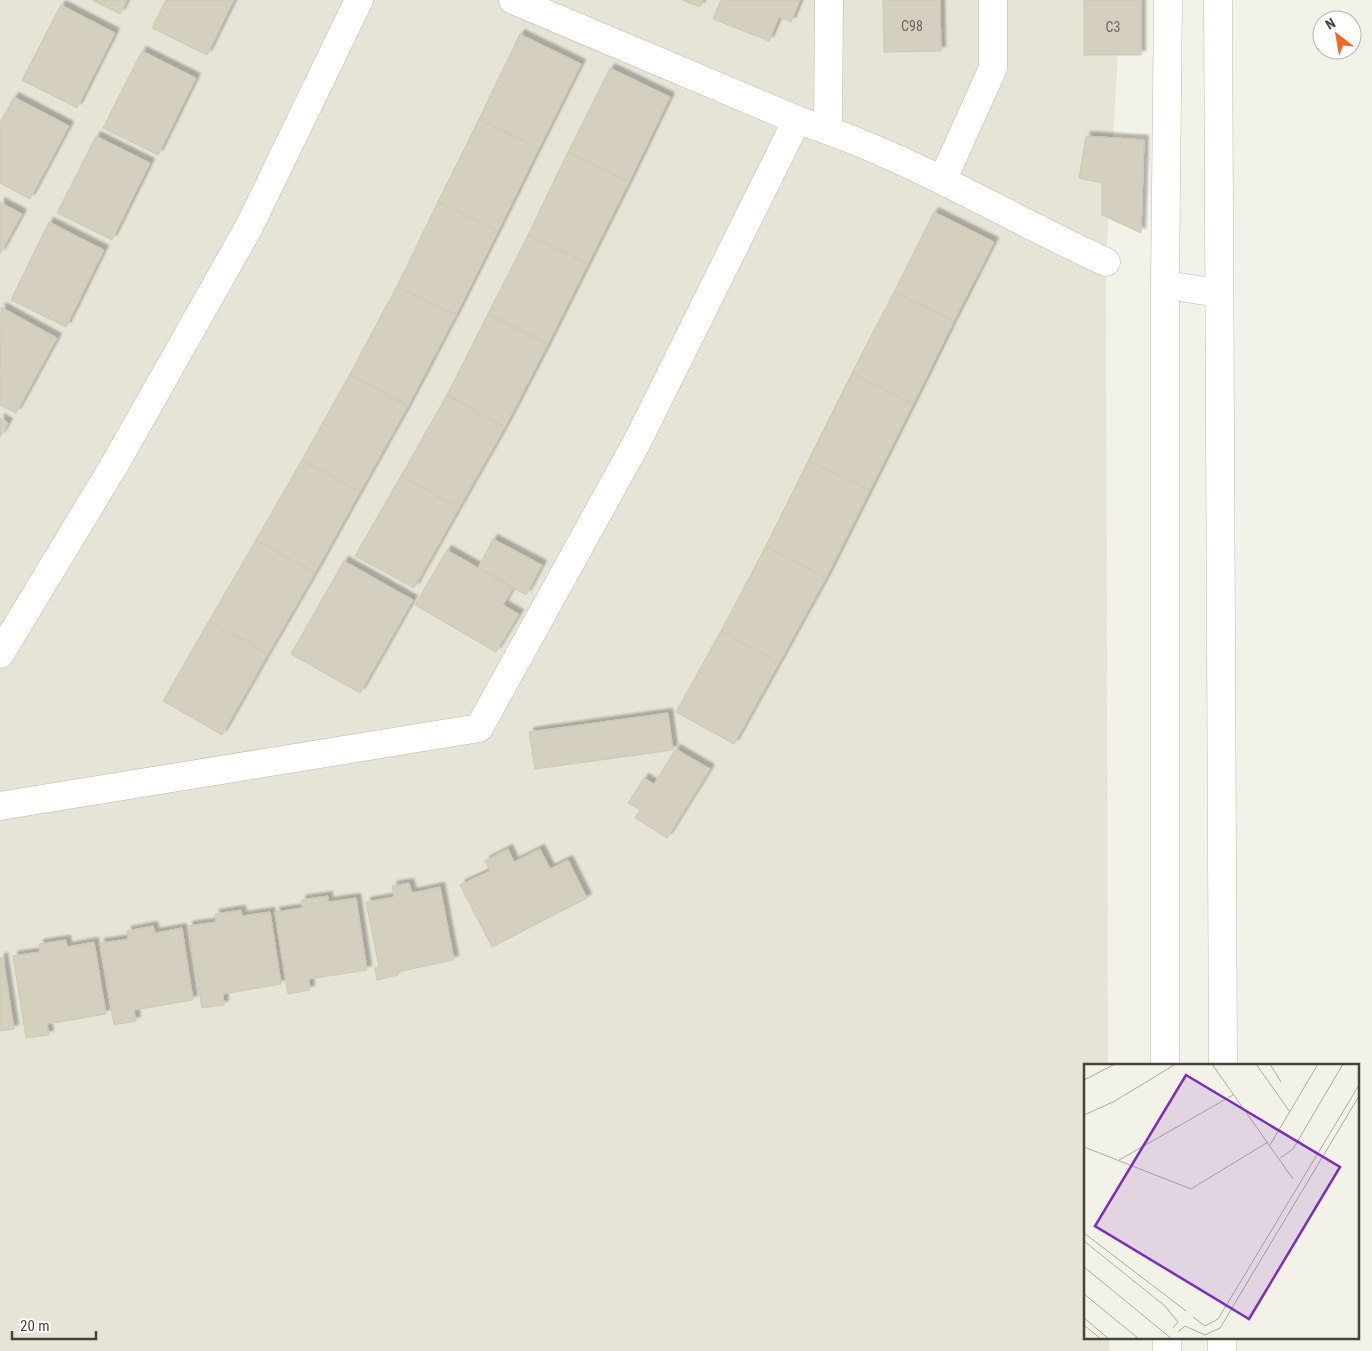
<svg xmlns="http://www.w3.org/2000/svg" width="1372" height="1351" font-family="'Roboto Condensed',sans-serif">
<defs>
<filter id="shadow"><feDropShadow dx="4.5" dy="-4.5" stdDeviation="1" flood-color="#0004"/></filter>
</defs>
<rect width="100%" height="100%" fill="#f3f2e8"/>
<!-- residential -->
<path fill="#e6e4d6" d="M0,0H1121L1106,262L1108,1065H1086V1337H1109V1351H0Z"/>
<!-- building -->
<g fill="#d4cfbe" stroke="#cec9b1" filter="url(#shadow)">
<path d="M92,0H127L120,14Z"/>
<path d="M166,0H234L207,55L152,28Z"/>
<path d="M682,0H703L700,7Z"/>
<path d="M721,0H800L791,22L779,17L769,41L713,19Z"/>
<path d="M883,0H940L941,51L884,52Z"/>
<rect x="1084" y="0" width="57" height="55"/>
<path d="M61,5L115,33L77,108L22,80Z"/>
<path d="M520,34L581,64L539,148L479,119Z"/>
<path d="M142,51L196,78L158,155L103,128Z"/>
<path d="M610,68L670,97L629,182L568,152Z"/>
<path d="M14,97L69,126L30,199L0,183V123Z"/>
<path d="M479,119L539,148L498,231L438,202Z"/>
<path d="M96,136L150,163L112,240L57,213Z"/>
<path d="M1086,136L1144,140L1141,233L1102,215V183L1079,178Z"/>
<path d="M568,152L629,182L588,264L528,235Z"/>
<path d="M0,202L22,214L0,254Z"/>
<path d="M438,202L498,231L456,315L397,286Z"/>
<path d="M934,212L994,242L954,321L894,292Z"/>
<path d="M49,222L104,250L66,327L11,300Z"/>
<path d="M528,235L588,264L548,344L488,314Z"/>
<path d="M397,286L456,315L408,406L350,374Z"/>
<path d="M894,292L954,321L913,404L852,373Z"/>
<path d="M1,307L57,338L16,413L0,405Z"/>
<path d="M488,314L548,344L505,427L447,395Z"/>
<path d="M852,373L913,404L870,490L808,461Z"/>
<path d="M350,374L408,406L360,492L302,460Z"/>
<path d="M447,395L505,427L459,508L401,476Z"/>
<path d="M0,418L8,423L0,437Z"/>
<path d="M302,460L360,492L315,573L256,540Z"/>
<path d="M808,461L870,490L826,578L766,546Z"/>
<path d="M401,476L459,508L414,588L355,556Z"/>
<path d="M493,539L542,565L526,595L478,568Z"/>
<path d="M256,540L315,573L268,654L209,621Z"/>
<path d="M766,546L826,578L779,663L721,631Z"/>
<path d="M447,550L513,588L503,605L519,614L496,652L415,605Z"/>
<path d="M344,561L413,600L360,693L291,654Z"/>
<path d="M209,621L268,654L222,735L163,701Z"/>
<path d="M721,631L779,663L734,744L676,712Z"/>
<path d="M668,713L673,750L535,769L529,732Z"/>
<path d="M676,749L710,769L667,838L635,818L640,810L628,803L644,778L654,784Z"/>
<path d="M508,849L514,862L540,849L550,869L568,860L587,898L492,947L460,885L490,871L485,861Z"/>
<path d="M409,883L412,893L440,887L454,960L397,972L398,975L377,980L375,968L379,967L366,902L394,897L392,886Z"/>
<path d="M328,896V902L356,898L367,970L309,979L310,990L288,994L275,912L302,908L301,900Z"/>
<path d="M241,910L242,916L270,912L281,984L223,994L224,1005L202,1008L188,926L216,922L215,914Z"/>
<path d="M153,926L155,933L182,928L193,1000L134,1010L136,1021L114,1025L100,943L128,939L127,931Z"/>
<path d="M66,940L67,947L94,942L106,1014L47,1024L49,1035L26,1038L13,956L40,952L39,944Z"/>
<path d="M3,957L14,1029L0,1031V958Z"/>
</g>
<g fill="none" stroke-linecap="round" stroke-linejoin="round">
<!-- minor casing -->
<g stroke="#bebbab" stroke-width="29">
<g id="minor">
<path d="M513,0L797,120C906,154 1003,215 1106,262"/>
<path d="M1218,0L1223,1065"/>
<path d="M828,129L829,0"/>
<path d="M943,179L993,68V0"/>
<path d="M1165,285L1219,293"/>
<path d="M0,654L115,464L249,227L359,0"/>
<path d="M0,806L479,728L637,442L797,120"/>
<path d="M1165,1065V285L1168,0"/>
<path d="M1167,1337V1351"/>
<path d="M1222,1351V1337"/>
</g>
</g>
<!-- minor -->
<use href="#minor" stroke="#fff" stroke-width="28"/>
</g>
<g text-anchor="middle" stroke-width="4.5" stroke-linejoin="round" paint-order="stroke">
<!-- number labels -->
<g font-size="14" fill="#6a6659">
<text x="912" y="31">C98</text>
<text x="1113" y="32">C3</text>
</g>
</g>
<!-- overview -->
<g transform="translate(1084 1064)">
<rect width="275" height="275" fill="#f3f2e8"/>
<path fill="none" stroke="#aeaca1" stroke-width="1" d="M128,0L209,115M172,0L206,48M186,0L197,18M0,16L31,0M0,51L29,38L92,0M186,81L234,0M0,83L107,125L184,78M196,94L209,85L259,0M35,96L149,31M0,169L102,247M0,177L81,242L94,258L89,264M0,203L88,275M0,230L55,275M109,253L121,262L134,255L275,21M0,254L25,275M0,261L17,275M94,268L101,262L121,271L136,264L275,32"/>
<path fill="#7b2cbf" fill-opacity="0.15" stroke="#7b2cbf" stroke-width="2.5" d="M102,11L256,103L165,255L11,162Z"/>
<rect width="275" height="275" fill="none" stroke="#464337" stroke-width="2.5"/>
</g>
<!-- north arrow -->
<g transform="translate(1337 35) rotate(329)"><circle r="24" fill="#ffffff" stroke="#b5b4af"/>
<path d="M0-4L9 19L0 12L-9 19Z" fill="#ee6924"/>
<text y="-8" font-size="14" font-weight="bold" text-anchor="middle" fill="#464337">N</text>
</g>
<!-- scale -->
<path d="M12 1331v8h84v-8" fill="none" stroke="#464337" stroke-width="2.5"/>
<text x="20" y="1331" font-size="15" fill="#464337" stroke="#ffffff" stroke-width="4" paint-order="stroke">20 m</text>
</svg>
